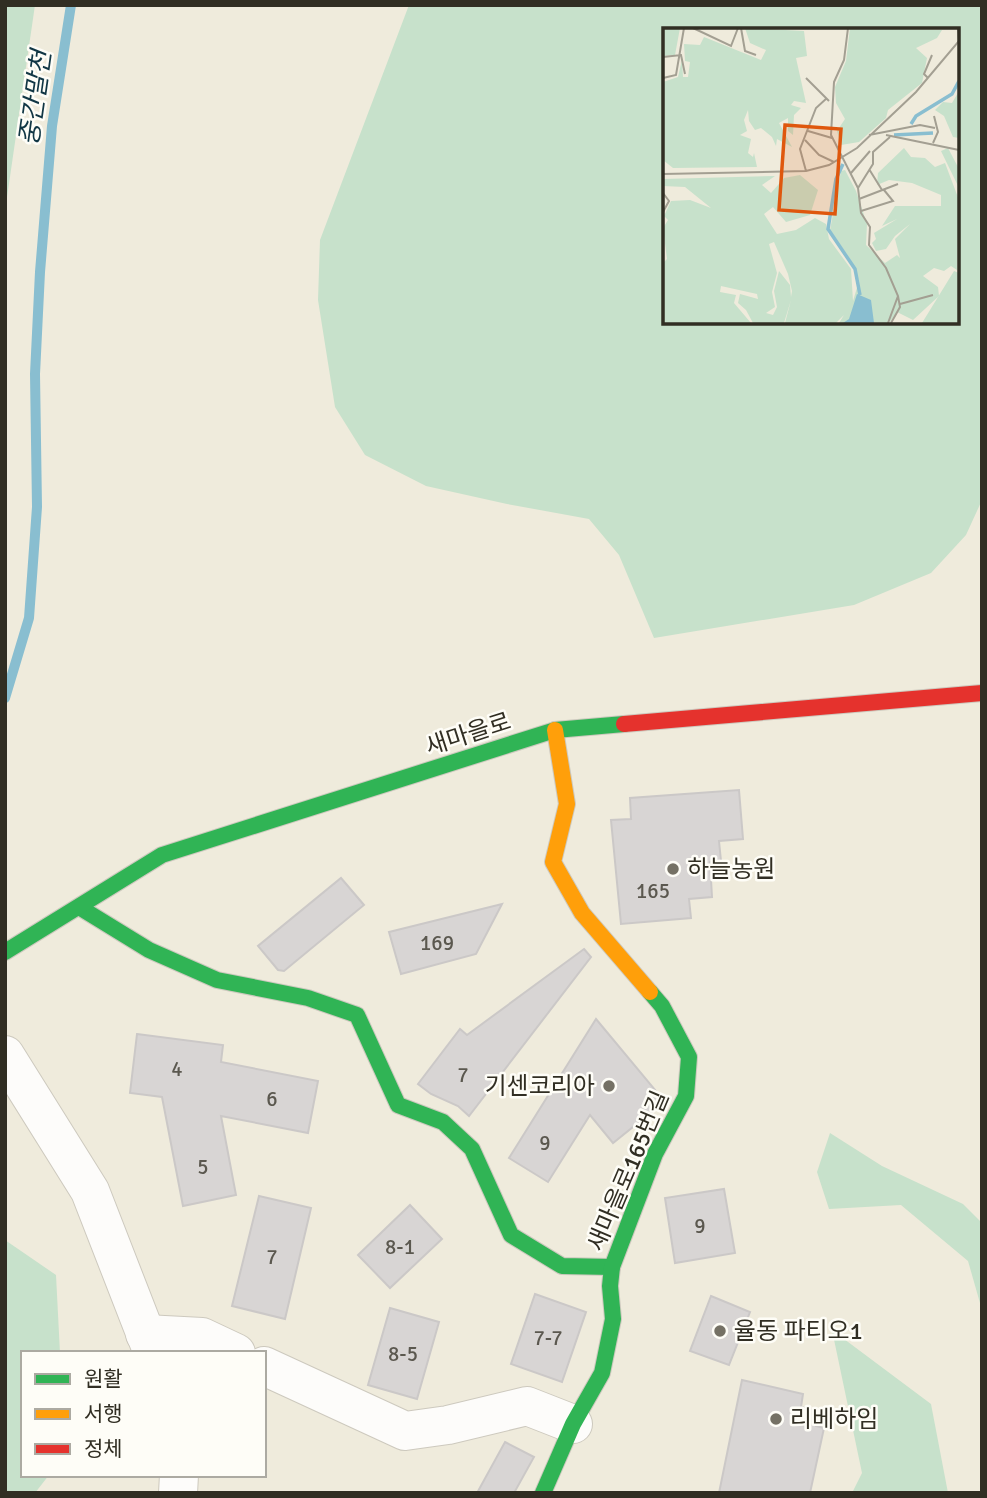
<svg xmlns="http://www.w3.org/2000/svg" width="987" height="1498" font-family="Signika,'Noto Sans KR',sans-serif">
<rect width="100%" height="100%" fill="#efebdc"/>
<!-- green -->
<g fill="#c7e1cb" fill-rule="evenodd">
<path d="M5,5H35L5,211Z"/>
<path d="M409,5H982V500L966,535L931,573L854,605L654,638L619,555L589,519L507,504L426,486L365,455L335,407L318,300L320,240ZM665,30H957V322H665Z"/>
<path d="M830,1133L882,1166L963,1204L982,1223V1310L968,1261L901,1205L829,1209L817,1172Z"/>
<path d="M5,1240L56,1275L60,1353H23V1475H49L35,1493H5Z"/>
<path d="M832,1330L931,1404L948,1493H852L862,1473Z"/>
</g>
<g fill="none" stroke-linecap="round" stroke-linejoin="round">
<!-- stream -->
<path stroke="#89bed0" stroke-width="10" d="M5,698L29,618L37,507L35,374L40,272L52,126L71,5"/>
</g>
<!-- building -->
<g fill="#d8d5d4" stroke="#cbc8c7" stroke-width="2">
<path d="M739,790L743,839L719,841L721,861L710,862L712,897L689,899L691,918L621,924L611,820L631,819L630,798Z"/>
<path d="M341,878L364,905L284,971L278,970L258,946Z"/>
<path d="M502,904L476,954L401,974L389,932Z"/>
<path d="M584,949L591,957L469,1116L458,1106L431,1094L418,1084L460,1029L467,1035Z"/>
<path d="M596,1019L661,1097L654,1110L613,1143L590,1115L548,1182L509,1158Z"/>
<path d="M137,1034L223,1045L221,1062L318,1081L308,1133L221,1116L236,1195L183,1206L162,1097L130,1093Z"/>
<path d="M724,1189L735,1253L675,1263L665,1198Z"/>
<path d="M259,1196L311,1208L285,1319L232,1306Z"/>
<path d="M410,1205L442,1239L390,1288L358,1255Z"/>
<path d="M535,1294L586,1312L562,1382L511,1364Z"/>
<path d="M711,1296L750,1312L729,1365L690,1351Z"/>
<path d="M390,1308L439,1322L417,1399L368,1385Z"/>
<path d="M742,1380L803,1394L801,1407L819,1411L816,1426L824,1428L810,1493H719Z"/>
<path d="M505,1442L534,1457L514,1493H477Z"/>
</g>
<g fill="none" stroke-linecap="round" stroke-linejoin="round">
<!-- street casing -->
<g stroke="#cdc9be" stroke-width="40">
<g id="street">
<path d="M5,1055L90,1191L153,1353"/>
<path d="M145,1334L202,1337L236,1353"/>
<path d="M264,1366L405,1431L448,1425L527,1406L573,1424"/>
<path d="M178,1493L179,1475"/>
</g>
</g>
<!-- fast casing -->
<g stroke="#cdc9be" stroke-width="18">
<g id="fast">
<path d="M79,907L149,950L217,980L308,998L357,1015L398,1105L443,1122L472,1149L511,1235L562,1266L612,1267"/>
<path d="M5,952L162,855L555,730L624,724"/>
<path d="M543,1493L573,1424L602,1373L613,1319L610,1286L612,1267L655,1154L686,1096L689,1057L662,1006L650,992"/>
</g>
</g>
<!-- slow casing -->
<g stroke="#cdc9be" stroke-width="18">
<path id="slow" d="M555,730L567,804L553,862L582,913L650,992"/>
</g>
<!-- jam casing -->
<g stroke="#cdc9be" stroke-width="18">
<path id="jam" d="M624,724L982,693"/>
</g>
<!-- street -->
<use href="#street" stroke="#fdfcfa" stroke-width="38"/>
<!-- fast -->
<use href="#fast" stroke="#30b455" stroke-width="16"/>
<!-- slow -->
<use href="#slow" stroke="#ff9f0a" stroke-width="16"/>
<!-- jam -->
<use href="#jam" stroke="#e5322d" stroke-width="16"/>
</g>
<!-- markers -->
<g fill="#747064" stroke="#fefdf7" stroke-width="2.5">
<circle cx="673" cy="869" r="7"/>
<circle cx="609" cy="1086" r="7"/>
<circle cx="720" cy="1331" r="7"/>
<circle cx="776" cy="1419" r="7"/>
</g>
<g text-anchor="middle" stroke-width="5" stroke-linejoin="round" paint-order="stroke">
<!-- number labels -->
<g font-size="21" fill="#5b584f">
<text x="653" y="898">165</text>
<text x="437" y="950">169</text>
<text x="177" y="1076">4</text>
<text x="463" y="1082">7</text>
<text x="272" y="1106">6</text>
<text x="545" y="1150">9</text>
<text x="203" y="1174">5</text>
<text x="700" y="1233">9</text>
<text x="400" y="1254">8-1</text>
<text x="272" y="1264">7</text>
<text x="548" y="1345">7-7</text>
<text x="403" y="1361">8-5</text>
</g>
<!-- street labels -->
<g font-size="24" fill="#312e23" stroke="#fefdf7">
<text transform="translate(468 734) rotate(-18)" y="8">새마을로</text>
<text transform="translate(628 1171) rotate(-67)" y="8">새마을로165번길</text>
</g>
<!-- poi labels -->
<g font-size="24" fill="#312e23" stroke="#fefdf7" text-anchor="start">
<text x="687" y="877">하늘농원</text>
<text x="595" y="1094" text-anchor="end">기센코리아</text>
<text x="734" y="1339">율동 파티오1</text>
<text x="790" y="1427">리베하임</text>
</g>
<!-- water labels -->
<g font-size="26" font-style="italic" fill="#113644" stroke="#fefdf7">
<text transform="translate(35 98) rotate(-82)" y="9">중간말천</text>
</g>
</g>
<!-- overview -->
<g transform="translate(663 28)">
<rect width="296" height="296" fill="#efebdc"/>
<path d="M0,0H17L12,27L0,28ZM82,0L141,3L144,28L133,30L143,75L131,73L128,77L138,80L131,87L130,107L125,103V90L116,95L129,119L114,111L113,118L109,109L98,100L92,102L86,93L85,82L81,92L84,103L77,107L88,111L85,125L90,129L91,125L94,139L10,140L0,132V54L15,49L19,32L20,49H25L27,34L22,33L21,16L37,17L41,9L98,32L103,22L87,15ZM187,0L279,2L274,10L253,20L264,30L259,55L225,82L223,90L196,114L178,117L174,103L182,91L173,75L172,59L183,33ZM296,63V110L290,109L281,88L272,82L280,74L289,75ZM241,120L248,129L262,130L272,139L282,135L296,172L294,242L288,238L281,243L271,240L260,248L275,259L276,268L250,292L234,284L226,295H176L181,287L173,295H122L128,272L121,295H90L83,282L75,275L77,266L95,271L94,266L58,258L57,264L73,267L71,275L88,295H0V235L4,231L0,200L5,192L1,188L8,173L27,172L48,180L22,159L0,158V151L112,148L99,157L108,165L121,150L137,147L155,162L147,187L123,194L110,179L101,186L114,206L133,202L152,190L163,196L166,211L188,241L190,273L196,253L187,231L167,202L178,143L182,142L193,163L204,196L203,217L222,235L234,227L237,230L232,211L247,196L232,208L223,221L213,223L209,215L213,211L211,205L234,191L219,198L232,178H278V167L249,155L226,152L214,157L215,145ZM111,214L125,246L129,263L128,269L127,257L116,243L111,263L114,279L110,287L103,285L112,279L109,264L114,245L106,216ZM285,120L296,141V160L278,123ZM291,243L296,245V295H259Z" fill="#c7e1cb" fill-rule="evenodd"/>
<path d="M194,266L208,272L211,295H180L186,291Z" fill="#89bed0"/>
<path fill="none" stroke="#89bed0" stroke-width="3.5" d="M248,96L253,88L289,66L296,53M231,107L270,105M180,136L173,151L165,201L192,241L197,267"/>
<path fill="none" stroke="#a39f92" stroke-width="2" d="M30,0L68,18L75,0M78,0L82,23L93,27M185,0L181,32L171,54L168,107L195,160L198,185L207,199L206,217L223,240L235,268L237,279L228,295M0,29L18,27L22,46M0,50L13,47L21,0M143,50L166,73M265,50L261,46L269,27M145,103L169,110M206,107L257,97L272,100M223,107L296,122M142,112L156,127L171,134M270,115L275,104L271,88M206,141L219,162M143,143L137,121L153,80L164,70M188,145L207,123M0,146L143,143L166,137L194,120L253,64L296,13L295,0M195,160L210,136V124L227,109M0,165L6,173L0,184M196,171L235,156M198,183L230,173L221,162M237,276L270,267M225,295L235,268"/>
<path fill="#df570d" fill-opacity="0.15" stroke="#df570d" stroke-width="3.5" d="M122,97L178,101L172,186L116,182Z"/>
<rect width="296" height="296" fill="none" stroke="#312e23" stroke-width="3.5"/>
</g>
<!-- border -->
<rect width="987" height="1498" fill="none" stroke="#312e23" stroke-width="14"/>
<!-- legend -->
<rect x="21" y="1351" width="245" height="126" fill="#fefdf7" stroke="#acaaa2" stroke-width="2"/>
<rect x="35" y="1374" width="35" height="10" fill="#30b455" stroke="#acaaa2" stroke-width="2"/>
<text x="84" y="1386" font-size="21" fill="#312e23">원활</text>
<rect x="35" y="1409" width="35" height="10" fill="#ff9f0a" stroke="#acaaa2" stroke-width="2"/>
<text x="84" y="1421" font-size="21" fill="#312e23">서행</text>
<rect x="35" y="1444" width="35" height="10" fill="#e5322d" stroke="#acaaa2" stroke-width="2"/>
<text x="84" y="1456" font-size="21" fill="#312e23">정체</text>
</svg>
